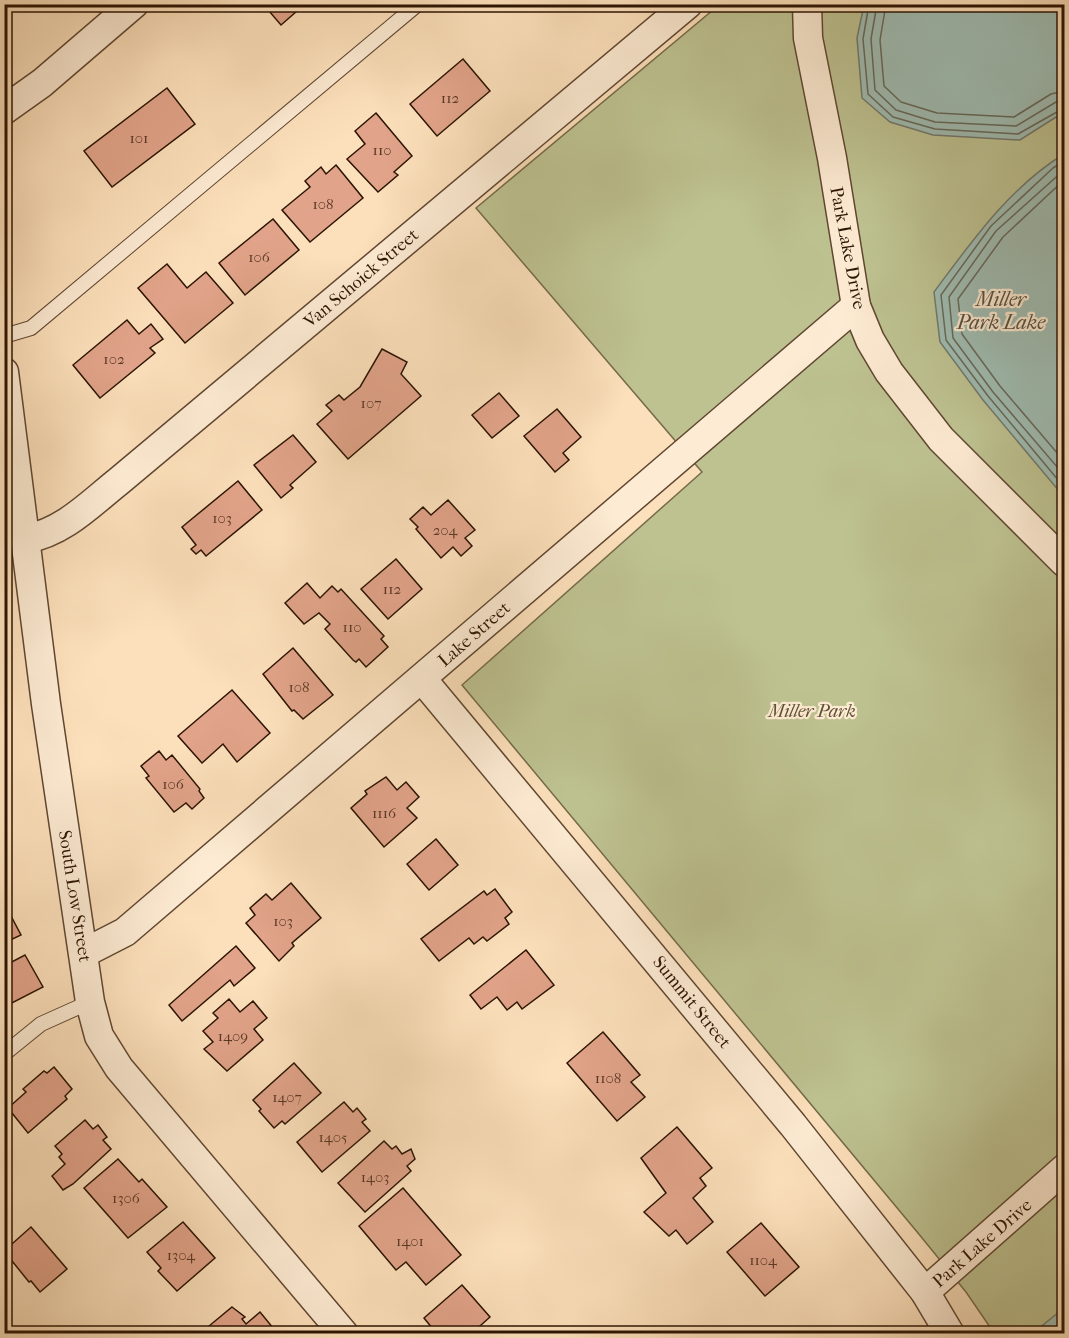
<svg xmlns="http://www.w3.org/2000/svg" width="1069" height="1338" font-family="'IM FELL French Canon',serif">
<rect width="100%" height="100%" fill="#fce0bb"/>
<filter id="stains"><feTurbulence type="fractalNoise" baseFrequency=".00333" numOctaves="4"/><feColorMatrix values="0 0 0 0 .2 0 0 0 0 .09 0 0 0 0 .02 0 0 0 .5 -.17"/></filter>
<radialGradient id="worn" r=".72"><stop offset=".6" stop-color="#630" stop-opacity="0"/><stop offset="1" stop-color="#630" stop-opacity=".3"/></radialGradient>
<!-- green -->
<path fill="#bec291" stroke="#756b4a" stroke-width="1.5" d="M719,5H1064V1333H994L966,1292L918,1233L462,685L702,472L476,208Z"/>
<!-- water -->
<g fill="#9fbdb3" stroke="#71796d" stroke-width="1.5">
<path d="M864,5H1064V112L1020,140L933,135L890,122L862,98L857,38Z"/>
<path d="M1064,154V497L983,400L940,342L934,292C972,241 1010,187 1064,154Z"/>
<path d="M1064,1308V1333H1033Z"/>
</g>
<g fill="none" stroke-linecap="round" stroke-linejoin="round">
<!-- shore -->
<g stroke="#66685b" stroke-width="1.5">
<path d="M869,4L863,39L868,94L893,117L935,129L1018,134L1064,108"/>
<path d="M877,4L871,39L875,90L896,110L935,122L1016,126L1056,102L1064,100"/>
<path d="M886,4L880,40L884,86L901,102L937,113L1014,117L1051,94L1064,91"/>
<path d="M1064,161L1053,168L991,226L941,295L946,340L988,396L1064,487"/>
<path d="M1064,170L996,231L949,297L953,338L993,392L1064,475"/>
<path d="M1064,180L1003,237L958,299L962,334L1000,386L1064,461"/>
</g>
</g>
<!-- building -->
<g fill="#e1a389" stroke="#2c1403" stroke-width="1.5">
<path d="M263,4H305L281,25Z"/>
<path d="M463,59L490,91L437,136L410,104Z"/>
<path d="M167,88L195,124L112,187L84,151Z"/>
<path d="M376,113L412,156L394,172L398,175L378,192L347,159L365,144L355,131Z"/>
<path d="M336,165L363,198L310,242L282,210L310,187L305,181L321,167L326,174Z"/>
<path d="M273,219L299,250L245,295L219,263Z"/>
<path d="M167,264L187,288L206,272L233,303L185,343L138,288Z"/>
<path d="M127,320L139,334L151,324L163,339L150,348L155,353L100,398L73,365Z"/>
<path d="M382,349L407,362L401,374L421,396L348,459L317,424L332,411L326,405L339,395L344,400L360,387Z"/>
<path d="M499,393L519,416L492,438L472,415Z"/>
<path d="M557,409L581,437L563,453L569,460L555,472L524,436Z"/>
<path d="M293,435L316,462L290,485L293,488L281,498L254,465Z"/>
<path d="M238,481L262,510L206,556L201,550L196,554L191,549L196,545L182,527Z"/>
<path d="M448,500L475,530L465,538L472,546L461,556L453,547L441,558L416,529L418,527L410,519L423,507L431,515Z"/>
<path d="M396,559L422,589L388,619L361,589Z"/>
<path d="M307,583L320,598L332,586L338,592L341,589L384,636L381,639L388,647L366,667L359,659L356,662L353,660L325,629L330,624L319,613L304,624L285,603Z"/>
<path d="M293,648L333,695L303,719L294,710L292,711L263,674Z"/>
<path d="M232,690L270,733L237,762L223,744L202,763L178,736Z"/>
<path d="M159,751L166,760L172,755L200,789L199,791L204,798L192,809L186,803L174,812L146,778L149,776L141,766Z"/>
<path d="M386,777L397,790L406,782L419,797L407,808L417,818L384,847L351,808L367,794L365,791Z"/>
<path d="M436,839L458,865L429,890L407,864Z"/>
<path d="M291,883L321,918L292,943L294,946L279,961L246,923L255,915L250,908L266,894L272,900Z"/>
<path d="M495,889L512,912L505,918L509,924L487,941L483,937L474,944L469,938L439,961L421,939L484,891L487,895Z"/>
<path d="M4,911L8,918L11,916L21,935L4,943Z"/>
<path d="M236,946L255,968L234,986L230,980L182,1021L169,1005Z"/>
<path d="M526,950L554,985L522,1009L517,1002L507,1010L497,997L481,1009L470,995Z"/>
<path d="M25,955L43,987L4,1007V966Z"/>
<path d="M229,999L240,1012L253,1001L267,1018L254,1029L263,1040L227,1071L204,1049L213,1042L203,1031L218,1018L213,1013Z"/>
<path d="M603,1032L640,1075L631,1082L645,1097L617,1121L567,1063Z"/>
<path d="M294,1063L321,1093L285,1124L282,1121L274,1128L259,1111L261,1109L253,1100Z"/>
<path d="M54,1067L72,1089L65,1096L67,1099L28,1133L8,1108L26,1092L23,1089L44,1071L47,1073Z"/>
<path d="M344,1102L353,1112L357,1108L366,1119L362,1122L370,1131L322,1172L297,1142Z"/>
<path d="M85,1120L93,1129L98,1125L107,1137L103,1140L111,1149L73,1184L63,1190L52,1176L65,1164L59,1157L62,1154L55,1146Z"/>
<path d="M677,1127L712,1168L700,1178L706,1186L693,1198L713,1222L687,1244L676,1230L669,1236L644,1212L666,1193L641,1158Z"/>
<path d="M384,1141L392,1149L396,1146L402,1154L411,1149L415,1159L407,1166L411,1171L365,1212L338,1183Z"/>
<path d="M118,1159L139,1182L142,1179L167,1207L128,1238L84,1188Z"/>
<path d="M403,1188L461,1255L426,1285L406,1262L396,1270L359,1226Z"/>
<path d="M183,1222L215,1258L177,1291L158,1271L161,1268L147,1252Z"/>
<path d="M761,1223L799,1267L765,1296L727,1252Z"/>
<path d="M31,1227L67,1269L40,1292L31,1281L29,1282L4,1251Z"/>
<path d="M462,1285L490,1317L471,1334H437L424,1318Z"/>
<path d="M232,1307L245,1317L242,1319L246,1324L260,1312L278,1334H215L209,1326Z"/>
</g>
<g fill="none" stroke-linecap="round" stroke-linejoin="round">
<!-- lane casing -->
<g stroke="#604731" stroke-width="16">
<g id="lane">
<path d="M4,336L31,328L418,4"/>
<path d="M4,1054L41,1024L90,1002"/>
</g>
</g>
<!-- street casing -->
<g stroke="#604731" stroke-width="31">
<g id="street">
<path d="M807,4L808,38L832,158L856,306L870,340L889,372L941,439L1064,562"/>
<path d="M4,110L42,83L134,4"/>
<path d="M4,372L46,704L90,1002L99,1036L119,1068L344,1334"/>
<path d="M26,539C64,532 90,504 119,481L688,4"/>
<path d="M422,679L793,1125L925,1292L950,1334"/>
<path d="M84,953L125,932L856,306"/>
<path d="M925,1292L1064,1169"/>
</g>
</g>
<!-- lane -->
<use href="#lane" stroke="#fdebd3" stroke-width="14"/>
<!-- street -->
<use href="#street" stroke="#fdebd3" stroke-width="28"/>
</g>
<g text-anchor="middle" stroke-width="4.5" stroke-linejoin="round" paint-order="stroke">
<!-- number labels -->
<g font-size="15" fill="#593824">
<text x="450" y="103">112</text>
<text x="139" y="143">101</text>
<text x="382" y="155">110</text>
<text x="323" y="209">108</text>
<text x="259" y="262">106</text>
<text x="114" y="364">102</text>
<text x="371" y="408">107</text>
<text x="222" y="523">103</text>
<text x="445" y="535">204</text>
<text x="392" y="594">112</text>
<text x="352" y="632">110</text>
<text x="299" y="692">108</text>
<text x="173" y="789">106</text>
<text x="384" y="818">1116</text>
<text x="283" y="926">103</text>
<text x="233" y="1041">1409</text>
<text x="608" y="1083">1108</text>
<text x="287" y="1102">1407</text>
<text x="333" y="1142">1405</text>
<text x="375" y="1182">1403</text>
<text x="126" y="1203">1306</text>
<text x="410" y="1246">1401</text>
<text x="181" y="1260">1304</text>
<text x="763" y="1265">1104</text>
</g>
<!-- street labels -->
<g font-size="18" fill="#2c1403" stroke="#fdebd3">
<text transform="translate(848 248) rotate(79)" y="6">Park Lake Drive</text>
<text transform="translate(361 278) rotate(-40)" y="6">Van Schoick Street</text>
<text transform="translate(474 634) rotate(-41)" y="6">Lake Street</text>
<text transform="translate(75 896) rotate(81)" y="6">South Low Street</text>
<text transform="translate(692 1002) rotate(51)" y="6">Summit Street</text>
<text transform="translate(982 1243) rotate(-41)" y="6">Park Lake Drive</text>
</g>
<!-- park labels -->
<g font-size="18" font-style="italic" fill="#5f5135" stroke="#fdebd3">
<text x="812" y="717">Miller Park</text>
</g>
<!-- water labels -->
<g font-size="20" font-style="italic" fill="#544f41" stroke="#fdebd3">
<text x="1001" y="306">Miller<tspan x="1001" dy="23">Park Lake</tspan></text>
</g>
</g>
<!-- margin -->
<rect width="1069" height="1338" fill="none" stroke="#fce0bb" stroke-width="24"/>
<rect x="6" y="6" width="1057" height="1326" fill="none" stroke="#2c1403" stroke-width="3"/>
<rect x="12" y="12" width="1045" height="1314" fill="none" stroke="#2c1403" stroke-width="1.5"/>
<rect width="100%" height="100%" filter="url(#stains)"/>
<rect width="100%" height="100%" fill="url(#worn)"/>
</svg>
